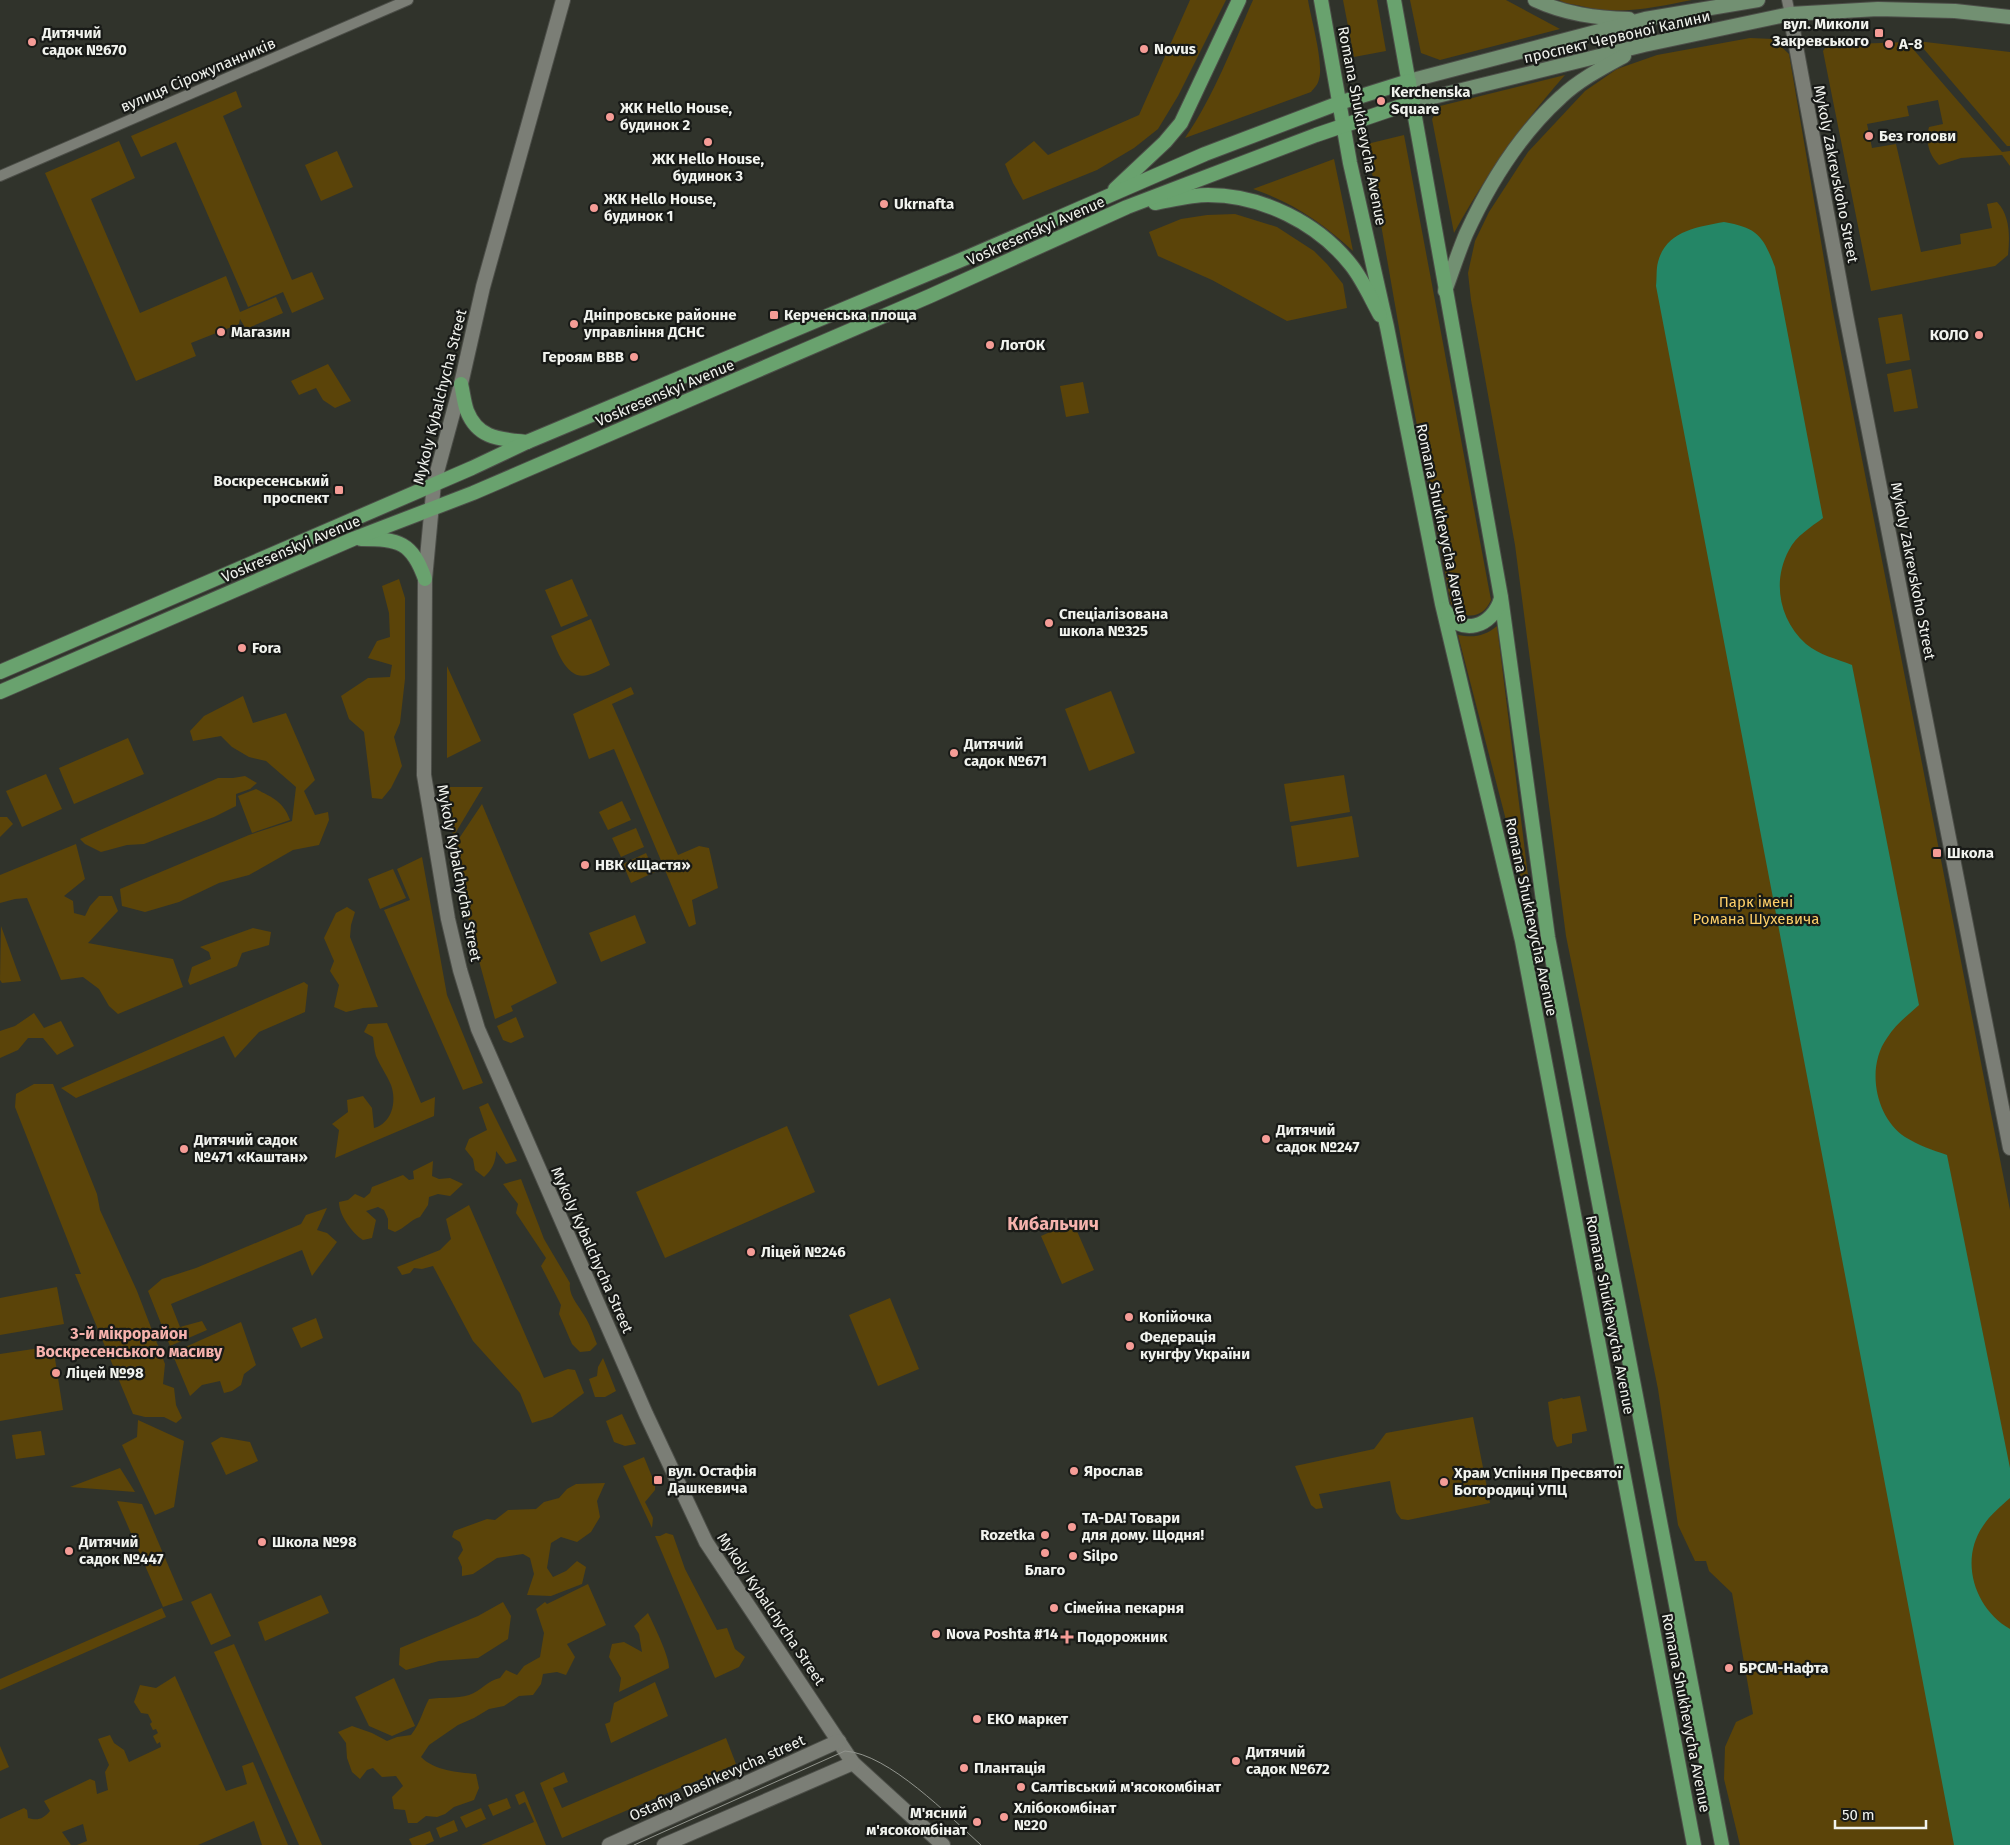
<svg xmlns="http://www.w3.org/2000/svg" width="2010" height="1845" font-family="'Fira Sans',sans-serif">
<rect width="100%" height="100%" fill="#30332b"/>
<!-- green -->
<g fill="#5b4409">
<path d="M1190,0H1226L1178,96L1158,129L1134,148L1097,170L1023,200L1013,183L1005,164L1034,141L1048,155L1139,115Z"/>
<path d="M1253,0H1308C1311,19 1324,63 1319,79C1318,85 1314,88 1311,92L1185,138C1214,96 1232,47 1253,0Z"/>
<path d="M1343,0H1377L1386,51L1354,57Z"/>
<path d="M1410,0H1506L1560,29L1440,60L1421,53Z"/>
<path d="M1559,0H1692C1655,7 1619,16 1581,6C1573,4 1565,4 1559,0Z"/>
<path d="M1750,38L1773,39L1789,54L1833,312L2010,1210V1845H1740L1724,1779L1725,1747L1736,1722L1753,1714L1732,1593L1709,1571L1706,1561H1695L1678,1525L1658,1389L1566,936L1515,545L1471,300L1468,273L1475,241L1489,212L1528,152L1585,91L1617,69L1657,55Z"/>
<path d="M1917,41L2010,52V146H2007Z"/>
<path d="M1907,42L2002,152L2010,151V166L2002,155L1961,158L1939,165C1929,155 1925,141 1929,127L1943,124L1938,100L1907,106L1909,116L1867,124L1872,148L1896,144L1921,252L1961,244L1960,234L1992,228L1987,204L1997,202C2010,215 2010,237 2008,255L1995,266L1871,291L1823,51L1827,45Z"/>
<path d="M1565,75C1522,124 1485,176 1454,233L1432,119L1440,106Z"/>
<path d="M236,91L242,107L223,116L292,280L312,272L324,299L292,313L283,292L248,307L176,142L141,157L131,136Z"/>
<path d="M1404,135L1491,600C1483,619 1463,621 1451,604L1406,368L1367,144Z"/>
<path d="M119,141L135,178L91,199L140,313L226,276L240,312L276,297L283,313L246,329L240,319L239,324L191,343L196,356L136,381L45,173Z"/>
<path d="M337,151L353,187L321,201L305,165Z"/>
<path d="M1334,159L1353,251C1321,222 1294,203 1253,189Z"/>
<path d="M1235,214L1277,227L1314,251L1327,264L1343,284L1347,308L1287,321L1212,280L1158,256L1149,232L1181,219L1207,215Z"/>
<path d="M1902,314L1910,360L1886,364L1878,318Z"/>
<path d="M328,364L351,401L335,408L323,400L316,388L299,395L291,381Z"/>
<path d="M1911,369L1918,408L1894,412L1887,374Z"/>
<path d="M1083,382L1089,413L1066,417L1060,386Z"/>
<path d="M399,579L405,598V679L400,723L394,737L402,766L391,788L382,799L372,798L364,732L349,719L341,696L368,678L390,677L392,665L368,658L377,641L390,637L389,613L382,586Z"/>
<path d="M572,579L588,616L561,627L545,590Z"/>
<path d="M591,619L610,665C603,668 596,673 588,675C567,681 557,651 551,636Z"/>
<path d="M1497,626L1535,932L1458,635C1474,638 1485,636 1497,626Z"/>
<path d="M447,666L481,741L447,758Z"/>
<path d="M631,687L634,694L612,704L678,855L699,846L709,848L718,888L692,900L696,924L689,927L614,749L589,759L573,714Z"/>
<path d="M1111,691L1135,753L1089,771L1065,709Z"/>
<path d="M243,696L253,723L286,713L315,780L304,791L315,815L328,812L329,820L319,845L293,850L249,875L219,883L179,902L145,912L122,906L120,889L249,835L292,821L296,787L266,761L249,757L232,747L221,736L193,741L190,731L204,716Z"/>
<path d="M128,738L144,774L74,804L59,768Z"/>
<path d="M46,774L62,809L22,827L6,791Z"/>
<path d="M1344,775L1350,812L1290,822L1284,784Z"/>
<path d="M245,776L257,783L250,789L236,794V806L214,817L144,844L127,845L101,852L85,844L80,839L218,778H233Z"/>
<path d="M448,787H483L453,837Z"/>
<path d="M256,789C273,798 283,801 290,820L252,833L238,796Z"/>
<path d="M622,801L631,820L608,830L599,812Z"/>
<path d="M482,804L557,983L511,1006L513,1011L495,1019L471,932L454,846Z"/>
<path d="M1352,816L1359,857L1297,867L1291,826Z"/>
<path d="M0,817H7L13,824L0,837Z"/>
<path d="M636,828L644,847L621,857L612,838Z"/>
<path d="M76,844L85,879L64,896L73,901L74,913L85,916L90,906L99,896H112L118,911L88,943L173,959L183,987L118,1014L109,1006L99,989L83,977L61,980L27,898L15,899L0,903V875Z"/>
<path d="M646,853L655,872L631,883L623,864Z"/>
<path d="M422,857L447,995L483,1083L463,1090L384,910L410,900L397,869Z"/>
<path d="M393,869L406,898L380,909L368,879Z"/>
<path d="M347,907L355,912L351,925L350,937L378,1007L363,1008L346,1012L334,1007L339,985L330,971L334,961L324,938L336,913Z"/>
<path d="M635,915L646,943L601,962L589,933Z"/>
<path d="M1,926L21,981L2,983L0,980Z"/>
<path d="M253,928L271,932L269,945L242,953L237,966L190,985L188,981L192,967L211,959L209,952L200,947Z"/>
<path d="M304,982L308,985L305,1012L259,1032L235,1058L224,1036L76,1098L61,1088Z"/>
<path d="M34,1013L44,1028L61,1021L74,1046L57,1055L43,1038H28L18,1050L0,1058V1031L15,1026Z"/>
<path d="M516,1017L524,1037L511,1043L503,1040L497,1026Z"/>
<path d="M387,1023L421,1103L435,1097L434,1116L335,1158L339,1130L332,1124L348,1112L347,1100L363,1096L372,1108L374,1128C392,1123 397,1102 391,1085C387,1075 380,1066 376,1056C374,1050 374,1043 373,1037L364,1032L368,1024Z"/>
<path d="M34,1084H53L97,1194L100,1210L137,1291L165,1364L163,1384L174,1388L176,1405L182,1418L176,1423L164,1417H145L133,1414L75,1274H81L15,1107L16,1094Z"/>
<path d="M488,1103L517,1161L506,1164L496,1151C496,1162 492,1170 484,1177L475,1170L473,1159L465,1149L469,1139L487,1130L479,1107Z"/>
<path d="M787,1126L815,1192L665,1258L636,1192Z"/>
<path d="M433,1161L432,1176L439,1179L450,1178L463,1184L450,1196L438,1194L429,1197L428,1205L420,1217C410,1220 405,1228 395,1232L388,1229V1219L384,1210L378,1207L366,1211L376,1220L372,1238L363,1240C352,1233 339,1215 339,1202L348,1200L355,1194L364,1198L370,1193L372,1187L403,1175L409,1180L414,1179L413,1171Z"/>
<path d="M521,1179L544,1239L570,1283C568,1295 579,1306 584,1315C590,1324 593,1334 597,1344L590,1351L580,1352L572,1344L559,1314L561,1305L541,1266L546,1258L516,1213L518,1204L503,1184Z"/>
<path d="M469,1205L544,1378L568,1369L575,1370L584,1393L552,1417L532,1423L520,1393L473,1341L433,1266L422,1269L414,1268L410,1273L402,1275L397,1267L440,1250L451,1239L446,1219Z"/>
<path d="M327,1208L317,1230L327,1233L337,1242L312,1276L302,1250L171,1304L180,1327L202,1321L207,1330L170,1346L148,1291L162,1279L196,1268L301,1224L306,1215Z"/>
<path d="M1073,1222L1094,1270L1062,1284L1041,1236Z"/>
<path d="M57,1287L64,1324L0,1335V1298Z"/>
<path d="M890,1298L919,1369L878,1386L849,1315Z"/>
<path d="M316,1318L323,1338L301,1348L292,1328Z"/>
<path d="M241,1322L256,1365L244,1374L241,1385L232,1391L224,1393L220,1381L202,1385L190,1396L172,1353Z"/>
<path d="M53,1346L63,1410L0,1421V1354Z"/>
<path d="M603,1358L616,1391L605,1397H595L589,1379L597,1376L598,1367Z"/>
<path d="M1580,1396L1587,1431L1572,1434V1443L1557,1447L1553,1439L1548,1402L1562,1398L1563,1399Z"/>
<path d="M622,1414L636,1444L625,1446L614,1442L606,1421Z"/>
<path d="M1473,1417L1490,1503L1408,1520L1401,1519L1396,1512L1390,1481L1319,1494L1323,1508L1316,1509L1311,1505L1295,1466L1374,1449L1386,1433Z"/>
<path d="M138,1420L184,1441L174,1507L155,1515L122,1445L137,1437Z"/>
<path d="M41,1431L45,1455L16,1459L12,1435Z"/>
<path d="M221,1437L250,1442L258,1461L226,1475L211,1443Z"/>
<path d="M644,1457L655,1484V1490L645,1502L653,1518L652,1528L623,1466Z"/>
<path d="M120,1468L135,1492L70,1487Z"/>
<path d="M605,1483L597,1501L600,1517L591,1532L577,1542L561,1537L551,1543L547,1568L553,1577L566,1571L577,1561L586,1567L582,1584L551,1596L527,1595L534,1574L530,1558L523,1554L497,1558L473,1574L462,1576V1567L458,1558L463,1550L460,1542L452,1537L454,1531L487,1519L495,1520L508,1510L536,1509L544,1502L559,1498L567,1489L576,1484Z"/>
<path d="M117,1501L142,1504L183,1600L163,1607Z"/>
<path d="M666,1533L673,1535L685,1569L717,1630L727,1628L735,1649L745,1657L739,1667L715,1678L655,1536H660Z"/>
<path d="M588,1584L606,1625L567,1644L575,1657L566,1675L557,1672L543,1674L541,1684L533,1695L519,1696L504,1706L489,1709L474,1718L458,1725L429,1745L421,1757C435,1771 457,1772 476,1774L479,1788L474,1800L454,1807L445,1814L437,1817L426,1816L417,1823H408L405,1810L394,1809L392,1797L403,1786L396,1776L382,1777L373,1768L367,1770L360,1779L352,1772L347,1758L346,1743L338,1732L352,1726L372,1733L387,1741L397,1737L411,1735C421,1722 422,1712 429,1699C442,1697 456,1699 469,1695C481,1691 488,1680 500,1678L506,1670L517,1675L524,1666L540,1657L544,1633L536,1609L545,1602L547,1604Z"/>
<path d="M211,1593L231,1636L211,1645L191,1602Z"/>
<path d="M321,1595L329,1613L265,1641L258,1622Z"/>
<path d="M503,1602L511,1616L508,1639L478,1658L439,1661L406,1670L399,1665L400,1648L478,1616Z"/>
<path d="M162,1608L166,1617L0,1690V1679Z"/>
<path d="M648,1613C653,1623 670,1658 669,1668L619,1692L621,1678L609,1657L612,1644L624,1642L642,1652L639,1634L634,1626Z"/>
<path d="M234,1644L322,1845H299L214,1652Z"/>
<path d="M175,1676L226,1791L247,1784L242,1766L253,1762L288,1845H262L254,1821L198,1845H77L87,1841L83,1824L62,1832L71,1845H0V1819L24,1808L27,1810L28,1818C38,1821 43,1819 50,1811L44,1801L90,1779L95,1781L97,1794L108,1790L105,1772L109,1765L98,1739L110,1735L114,1743L124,1750L129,1762L161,1747L160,1742L157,1744L153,1736L158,1733L156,1729L153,1730L150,1724L152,1722L148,1714L141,1713L134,1702L140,1685L156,1688Z"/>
<path d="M394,1678L415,1726L392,1736L369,1726L355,1697Z"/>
<path d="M655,1682L668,1716L611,1743L605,1724L610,1722L614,1703Z"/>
<path d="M726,1738L736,1764L562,1838L540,1783L564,1772L568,1782L553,1788L562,1808Z"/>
<path d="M0,1746L9,1767L0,1771Z"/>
<path d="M524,1791L546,1845H481L534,1822L525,1802L519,1805L515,1795Z"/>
<path d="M507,1798L511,1808L493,1816L488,1805Z"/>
<path d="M481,1808L486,1819L466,1828L460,1817Z"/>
<path d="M454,1820L458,1831L440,1838L436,1828Z"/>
<path d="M430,1831L434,1841L425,1845H412L409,1839Z"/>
</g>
<!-- water -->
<path fill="#248666" d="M1724,222C1758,228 1763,236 1775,267L1823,518C1811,527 1796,536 1789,550C1772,581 1779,620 1806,644C1819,655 1837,659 1852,665L1919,1005C1908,1015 1895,1025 1887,1038C1866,1067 1875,1117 1905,1137C1918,1145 1932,1150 1947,1155L2010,1468V1498C2001,1506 1990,1515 1983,1526C1959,1561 1975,1609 2010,1629V1845H1954L1656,286C1657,278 1656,269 1658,262C1666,231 1697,227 1724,222Z"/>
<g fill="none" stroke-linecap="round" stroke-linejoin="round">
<!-- minor casing -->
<g stroke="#4c4e48" stroke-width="12">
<g id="minor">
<path d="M1787,0L1790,14"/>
<path d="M0,176L408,0"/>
</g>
</g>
<!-- tertiary casing -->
<g stroke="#4c4e48" stroke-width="16">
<g id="tertiary">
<path d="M563,0L483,287L461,384L434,483L425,579L424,775L448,919L460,970L478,1029L646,1414L706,1542L853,1763L943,1845"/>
<path d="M1790,14L1846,315L2010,1148"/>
<path d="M609,1845L839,1741"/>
<path d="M664,1845L853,1763"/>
</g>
</g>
<!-- secondary casing -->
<g stroke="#4c4e48" stroke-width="16">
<g id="secondary">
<path d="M1535,0C1565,14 1596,18 1629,19"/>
<path d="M1409,81L1645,19L1758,0"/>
<path d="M1413,102L1644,45L1790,14L1878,9L1955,11L2010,17"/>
<path d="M1445,291C1452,272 1458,253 1466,234C1489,184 1520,134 1561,97C1579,80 1602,68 1624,56"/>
</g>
</g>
<!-- primary casing -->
<g stroke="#4c4e48" stroke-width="16">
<g id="primary">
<path d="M1321,0L1350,163L1387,327L1442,604L1522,941L1694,1845"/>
<path d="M1394,0L1501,597L1548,937L1722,1845"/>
<path d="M1115,189L1165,142L1181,123L1239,0"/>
<path d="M1155,203C1172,200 1191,195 1208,195C1262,195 1318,223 1351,265C1363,280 1371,299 1380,315"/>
<path d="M461,384C463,392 464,403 467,411C478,439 500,439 527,442"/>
<path d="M361,539C399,539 412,542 425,579"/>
<path d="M1444,609C1460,638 1493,627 1501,598"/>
<path d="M0,672L472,468L527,442L968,257L1205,154L1339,103L1409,81"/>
<path d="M0,692L353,539L473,493L930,296L1127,207L1316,135L1413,102"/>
</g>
</g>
<!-- minor -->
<use href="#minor" stroke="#7b7e76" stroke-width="10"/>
<!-- tertiary -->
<use href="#tertiary" stroke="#7b7e76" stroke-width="14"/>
<!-- secondary -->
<use href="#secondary" stroke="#729072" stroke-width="14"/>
<!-- primary -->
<use href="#primary" stroke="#69a26e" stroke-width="14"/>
<!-- tram -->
<path stroke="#92958e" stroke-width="1" d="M634,1845L845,1751C889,1754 949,1816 981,1845"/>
</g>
<!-- markers -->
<g fill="#f59c96" stroke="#181a17" stroke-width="2">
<rect x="1874" y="28" width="10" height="10" rx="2.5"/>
<circle cx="32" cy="42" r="5"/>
<circle cx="1889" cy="44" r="5"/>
<circle cx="1144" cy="49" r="5"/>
<circle cx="1381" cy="101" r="5"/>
<circle cx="610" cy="117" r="5"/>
<circle cx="1869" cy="136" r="5"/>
<circle cx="708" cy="142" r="5"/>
<circle cx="884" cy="204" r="5"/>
<circle cx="594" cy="208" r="5"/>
<rect x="769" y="310" width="10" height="10" rx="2.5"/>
<circle cx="574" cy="324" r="5"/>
<circle cx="221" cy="332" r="5"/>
<circle cx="1979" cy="335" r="5"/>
<circle cx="990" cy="345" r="5"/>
<circle cx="634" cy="357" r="5"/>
<rect x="334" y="485" width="10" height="10" rx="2.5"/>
<circle cx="1049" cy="623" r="5"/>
<circle cx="242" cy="648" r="5"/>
<circle cx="954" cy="753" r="5"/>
<rect x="1932" y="848" width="10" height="10" rx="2.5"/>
<circle cx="585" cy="865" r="5"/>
<circle cx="1266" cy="1139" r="5"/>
<circle cx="184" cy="1149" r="5"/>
<circle cx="751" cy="1252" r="5"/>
<circle cx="1129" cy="1317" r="5"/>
<circle cx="1130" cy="1346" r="5"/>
<circle cx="56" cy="1373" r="5"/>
<circle cx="1074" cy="1471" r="5"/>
<rect x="653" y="1475" width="10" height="10" rx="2.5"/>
<circle cx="1444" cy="1482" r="5"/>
<circle cx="1072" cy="1527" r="5"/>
<circle cx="1045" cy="1535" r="5"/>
<circle cx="262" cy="1542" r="5"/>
<circle cx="69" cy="1551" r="5"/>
<circle cx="1045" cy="1553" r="5"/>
<circle cx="1073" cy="1556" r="5"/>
<circle cx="1054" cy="1608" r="5"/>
<circle cx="936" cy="1634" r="5"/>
<path d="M1064.5 1629.5h5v5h5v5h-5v5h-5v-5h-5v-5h5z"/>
<circle cx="1729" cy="1668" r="5"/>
<circle cx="977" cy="1719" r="5"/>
<circle cx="1236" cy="1761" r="5"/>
<circle cx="964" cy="1768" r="5"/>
<circle cx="1021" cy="1787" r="5"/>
<circle cx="1004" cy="1817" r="5"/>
<circle cx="977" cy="1822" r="5"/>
</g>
<g text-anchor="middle" stroke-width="4.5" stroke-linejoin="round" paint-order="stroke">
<!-- poi labels -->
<g font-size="15" font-weight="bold" fill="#f1f3ee" stroke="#181a17" text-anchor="start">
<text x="1869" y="29" text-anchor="end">вул. Миколи<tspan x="1869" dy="17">Закревського</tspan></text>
<text x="42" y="38">Дитячий<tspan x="42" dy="17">садок №670</tspan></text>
<text x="1899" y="49">А-8</text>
<text x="1154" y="54">Novus</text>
<text x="1391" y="97">Kerchenska<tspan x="1391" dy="17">Square</tspan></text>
<text x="620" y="113">ЖК Hello House,<tspan x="620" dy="17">будинок 2</tspan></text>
<text x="1879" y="141">Без голови</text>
<text x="708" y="164" text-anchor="middle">ЖК Hello House,<tspan x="708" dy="17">будинок 3</tspan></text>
<text x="604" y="204">ЖК Hello House,<tspan x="604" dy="17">будинок 1</tspan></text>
<text x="894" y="209">Ukrnafta</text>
<text x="584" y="320">Дніпровське районне<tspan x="584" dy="17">управління ДСНС</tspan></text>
<text x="784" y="320">Керченська площа</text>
<text x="231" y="337">Магазин</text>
<text x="1969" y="340" text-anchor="end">КОЛО</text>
<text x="1000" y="350">ЛотОК</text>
<text x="624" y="362" text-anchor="end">Героям ВВВ</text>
<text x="329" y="486" text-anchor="end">Воскресенський<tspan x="329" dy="17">проспект</tspan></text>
<text x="1059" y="619">Спеціалізована<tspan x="1059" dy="17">школа №325</tspan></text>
<text x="252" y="653">Fora</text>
<text x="964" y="749">Дитячий<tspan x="964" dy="17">садок №671</tspan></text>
<text x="1947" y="858">Школа</text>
<text x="595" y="870">НВК «Щастя»</text>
<text x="1276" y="1135">Дитячий<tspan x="1276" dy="17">садок №247</tspan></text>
<text x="194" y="1145">Дитячий садок<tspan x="194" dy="17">№471 «Каштан»</tspan></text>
<text x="761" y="1257">Ліцей №246</text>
<text x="1139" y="1322">Копійочка</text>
<text x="1140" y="1342">Федерація<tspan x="1140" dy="17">кунгфу України</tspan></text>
<text x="66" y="1378">Ліцей №98</text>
<text x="668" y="1476">вул. Остафія<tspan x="668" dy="17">Дашкевича</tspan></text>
<text x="1084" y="1476">Ярослав</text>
<text x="1454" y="1478">Храм Успіння Пресвятої<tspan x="1454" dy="17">Богородиці УПЦ</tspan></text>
<text x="1082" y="1523">TA-DA! Товари<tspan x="1082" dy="17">для дому. Щодня!</tspan></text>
<text x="1035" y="1540" text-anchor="end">Rozetka</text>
<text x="79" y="1547">Дитячий<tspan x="79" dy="17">садок №447</tspan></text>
<text x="272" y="1547">Школа №98</text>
<text x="1083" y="1561">Silpo</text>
<text x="1045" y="1575" text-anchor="middle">Благо</text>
<text x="1064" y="1613">Сімейна пекарня</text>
<text x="946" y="1639">Nova Poshta #14</text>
<text x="1077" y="1642">Подорожник</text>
<text x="1739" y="1673">БРСМ-Нафта</text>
<text x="987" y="1724">ЕКО маркет</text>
<text x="1246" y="1757">Дитячий<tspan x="1246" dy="17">садок №672</tspan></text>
<text x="974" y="1773">Плантація</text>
<text x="1031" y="1792">Салтівський м'ясокомбінат</text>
<text x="1014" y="1813">Хлібокомбінат<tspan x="1014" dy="17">№20</tspan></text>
<text x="967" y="1818" text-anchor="end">М'ясний<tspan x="967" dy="17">м'ясокомбінат</tspan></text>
</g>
<!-- street labels -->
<g font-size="15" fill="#f1f3ee" stroke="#181a17">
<text transform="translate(1617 37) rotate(-13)" y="5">проспект Червоної Калини</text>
<text transform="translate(198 75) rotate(-23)" y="5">вулиця Сірожупанників</text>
<text transform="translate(1362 126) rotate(79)" y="5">Romana Shukhevycha Avenue</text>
<text transform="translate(1836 174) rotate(79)" y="5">Mykoly Zakrevskoho Street</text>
<text transform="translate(1036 231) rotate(-24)" y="5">Voskresenskyi Avenue</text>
<text transform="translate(665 393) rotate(-23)" y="5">Voskresenskyi Avenue</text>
<text transform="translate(440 397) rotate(-76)" y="5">Mykoly Kybalchycha Street</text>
<text transform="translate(1442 523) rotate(78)" y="5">Romana Shukhevycha Avenue</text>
<text transform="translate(291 549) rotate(-23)" y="5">Voskresenskyi Avenue</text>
<text transform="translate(1913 571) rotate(79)" y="5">Mykoly Zakrevskoho Street</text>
<text transform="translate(459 873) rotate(79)" y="5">Mykoly Kybalchycha Street</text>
<text transform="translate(1531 917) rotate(78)" y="5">Romana Shukhevycha Avenue</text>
<text transform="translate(592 1250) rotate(66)" y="5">Mykoly Kybalchycha Street</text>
<text transform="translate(1610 1315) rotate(79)" y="5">Romana Shukhevycha Avenue</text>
<text transform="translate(771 1609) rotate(56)" y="5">Mykoly Kybalchycha Street</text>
<text transform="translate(1686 1713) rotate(79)" y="5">Romana Shukhevycha Avenue</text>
<text transform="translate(717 1778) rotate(-24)" y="5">Ostafiya Dashkevycha street</text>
</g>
<!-- park labels -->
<g font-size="15" fill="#fdce68" stroke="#181a17">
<text x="1756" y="907">Парк імені<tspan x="1756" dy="17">Романа Шухевича</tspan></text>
</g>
<!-- neighbourhood labels -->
<g font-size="16" font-weight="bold" fill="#f6b2ad" stroke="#181a17">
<text x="129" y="1339">3-й мікрорайон<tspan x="129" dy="18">Воскресенського масиву</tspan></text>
</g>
<!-- quarter labels -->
<g font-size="18" font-weight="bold" fill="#f6b2ad" stroke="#181a17">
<text x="1053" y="1230">Кибальчич</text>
</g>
</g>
<!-- scale -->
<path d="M1835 1820v8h91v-8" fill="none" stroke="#f1f3ee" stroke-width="2.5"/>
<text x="1842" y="1820" font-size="15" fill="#f1f3ee" stroke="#181a17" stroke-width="4" paint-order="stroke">50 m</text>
</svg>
